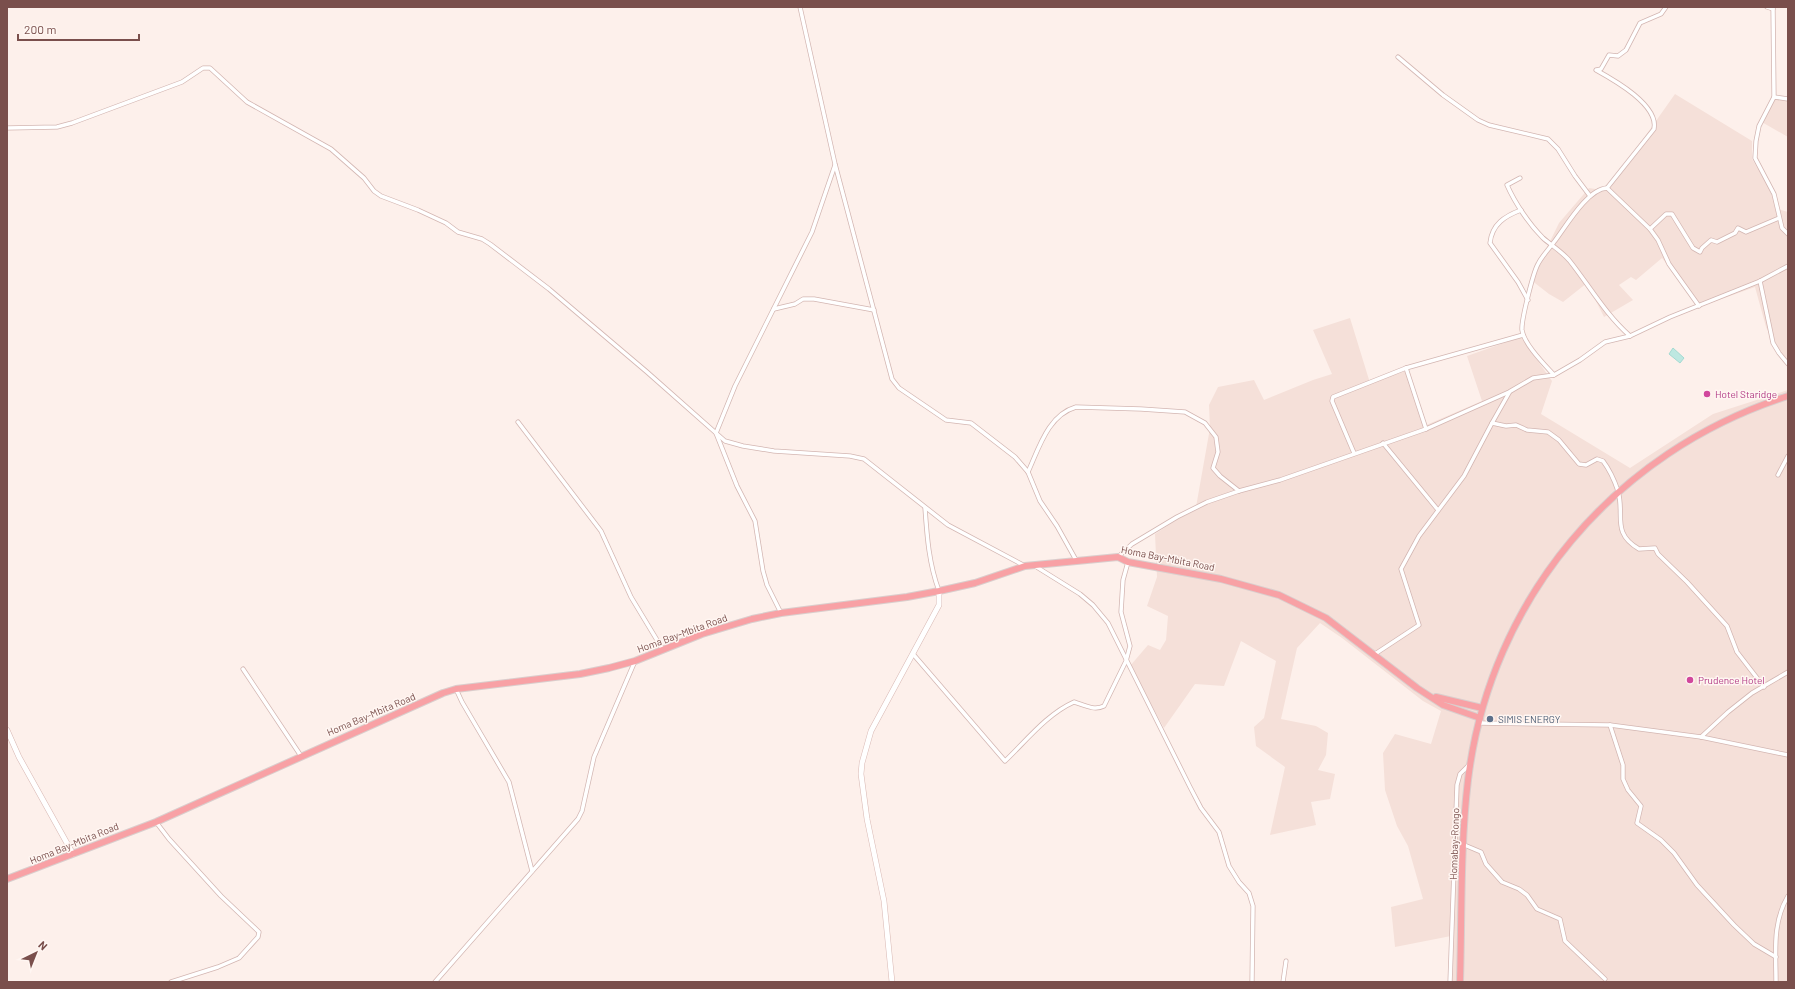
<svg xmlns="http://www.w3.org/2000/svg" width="1795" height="989" font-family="Barlow,sans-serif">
<rect width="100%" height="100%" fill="#fdf0eb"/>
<!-- residential -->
<g fill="#f5e0d9">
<path d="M1675,94L1752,141V159L1766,182L1778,209L1788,212V364L1782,359L1766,327L1755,287L1699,307L1662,258L1636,280L1631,277L1619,285L1633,300L1604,317L1587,283L1563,302L1549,294L1531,280L1559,223L1589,188L1608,191L1615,179Z"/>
<path d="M1777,96L1788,98V137L1760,121Z"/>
<path d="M1350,318L1370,383L1406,371L1424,426L1482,401L1467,356L1521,337L1552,381L1541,414L1630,468L1713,414L1788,390V982H1450L1451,936L1395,947L1391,907L1423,899L1408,846L1397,826L1385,790L1383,753L1395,734L1431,744L1441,711L1423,701L1342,638L1320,623L1297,648L1281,719L1316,726L1328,733L1326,755L1318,770L1335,774L1330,799L1311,802L1316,825L1270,835L1285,767L1256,746L1254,727L1264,718L1276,661L1241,641L1224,686L1195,684L1164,728L1130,666L1148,645L1160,650L1166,640L1168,616L1147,606L1157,577L1155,534L1196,507L1210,428L1209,405L1218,387L1254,380L1264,400L1313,380L1332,374L1313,330Z"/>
</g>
<!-- water -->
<path fill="#bee8e1" stroke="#a4dad2" d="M1673,348L1684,358L1680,363L1669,354Z"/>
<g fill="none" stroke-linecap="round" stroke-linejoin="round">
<!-- street casing -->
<g stroke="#d3b6b2" stroke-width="5">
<g id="street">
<path d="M800,7L835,164L892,379L899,388L946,420L971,423L1015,457L1028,472L1040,501L1057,526L1076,560"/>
<path d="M1767,7L1773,9"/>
<path d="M1773,7L1774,97L1759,126L1756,141L1755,158L1774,194L1782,228L1788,234"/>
<path d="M1398,57L1443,95L1478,120L1489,125L1548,139L1558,149L1575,176L1590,196"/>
<path d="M1596,70C1614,80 1659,105 1654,129L1607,188"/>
<path d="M1597,70L1601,69L1609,55L1618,56L1626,50L1640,23L1661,14L1666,7"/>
<path d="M1774,97L1788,99"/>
<path d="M7,128L57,127L72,123L182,82L203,68H210L247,102L331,149L364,178L374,191L381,196L418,210L446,223L458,232L482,239L490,244L549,289L647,372L725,441L743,446L774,451L850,456L864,459L948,525L1025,566"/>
<path d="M1520,178L1507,185C1515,203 1529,224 1543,238C1551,245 1561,251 1569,260C1589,285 1605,314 1630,336"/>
<path d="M1521,210C1505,216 1492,224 1490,243L1518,282L1528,300"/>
<path d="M1650,229L1666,214H1672L1693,248L1700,252L1702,248L1711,240L1717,242L1735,233L1738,228L1746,232L1779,218"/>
<path d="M1760,281L1773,343L1779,353L1788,364"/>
<path d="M774,309L795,304L803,299H814L874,310"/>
<path d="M1406,368L1426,429"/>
<path d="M1554,375C1544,364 1524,344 1522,330C1521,321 1533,273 1538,264C1542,256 1549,249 1554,242C1565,228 1587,189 1607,188L1650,229L1658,240L1669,264L1699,306"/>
<path d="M1509,393L1492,423L1506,426L1516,425L1527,430L1548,432L1559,440L1579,464L1586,465L1597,459L1603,461C1609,469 1615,482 1618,491C1625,515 1611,533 1639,549L1655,548L1658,554L1687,582L1727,626L1737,652L1764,687"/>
<path d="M518,422L601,531L631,597L663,650"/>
<path d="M1383,443L1438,510"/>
<path d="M1354,453L1332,401L1333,397L1406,368L1523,335"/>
<path d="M1028,472C1039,448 1048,415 1076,407L1141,409L1185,412L1205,423L1216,437L1218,452L1213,468L1220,476L1239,491"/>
<path d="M1778,475L1788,456"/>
<path d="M925,508C927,537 929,564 939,591"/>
<path d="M1118,557L1132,544L1177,517L1207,502L1239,491L1280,480L1426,429L1509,392L1533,378L1554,375L1580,360L1605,342L1630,336L1670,317L1760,281L1788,266"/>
<path d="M1035,566L1080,594L1093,605L1108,623L1190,787L1201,808L1219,832L1229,866L1239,882L1249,893L1253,906L1252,982"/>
<path d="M781,613L767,585L763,571L755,521L737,486L716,433L735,386L812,232L835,165"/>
<path d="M913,654L1005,761C1026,741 1047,714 1074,702C1084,705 1094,711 1104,706L1126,661L1130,646L1121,612L1123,580L1128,562"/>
<path d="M1375,654L1419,625L1401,569L1419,536L1464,476L1492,423"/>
<path d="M243,669L301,756"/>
<path d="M456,689L462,702L509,782L532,871"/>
<path d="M1478,723L1610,725L1701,737L1788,755"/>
<path d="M1610,725L1623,765V779L1628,790L1641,806L1637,823L1661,840L1674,853L1697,885L1734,925L1754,944L1776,957"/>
<path d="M1701,737L1728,712L1752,693L1788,672"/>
<path d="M156,822L169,839L221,896L259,932L258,937L239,958L218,967L171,982"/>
<path d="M1462,844L1481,852L1486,864L1502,882L1519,889L1527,895L1537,909L1560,919L1565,941L1605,979"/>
<path d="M435,982L578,819L582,811L594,757L635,661"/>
<path d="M1283,982L1286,961"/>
<path d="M1450,982L1457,785L1460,774L1470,764"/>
<path d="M1776,982C1776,952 1772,923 1788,896"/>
</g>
</g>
<!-- secondary casing -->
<g stroke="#d8b7b2" stroke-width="6">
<g id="secondary">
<path d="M7,730L19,757L73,854"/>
<path d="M892,982L884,901L867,819L861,774L862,763L871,731L939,605V591"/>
</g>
</g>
<!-- highway casing -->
<g stroke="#dacecd" stroke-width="8">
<g id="highway">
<path d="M1436,697L1482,708"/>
<path d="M7,879L156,822L443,693L456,689L580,674L609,668L635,661L702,634L752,619L781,613L907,597L939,591L975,583L1025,566L1118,557L1128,562L1221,579L1279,595L1326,618L1417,688L1443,705L1480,718"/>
<path d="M1460,982C1462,915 1460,847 1468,780C1490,599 1615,451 1788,396"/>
</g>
</g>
<!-- street -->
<use href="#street" stroke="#fff" stroke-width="3.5"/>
<!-- secondary -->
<use href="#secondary" stroke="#fff" stroke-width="5"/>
<!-- highway -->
<use href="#highway" stroke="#f8a1a5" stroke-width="6"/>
</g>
<!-- markers -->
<g fill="#d1479c" stroke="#fff6f2" stroke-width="1.5">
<circle cx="1707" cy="394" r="4"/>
<circle cx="1690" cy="680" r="4"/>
</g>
<circle fill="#5c6f8a" stroke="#fff6f2" stroke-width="1.5" cx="1490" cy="719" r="4"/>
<g text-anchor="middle" stroke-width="3" stroke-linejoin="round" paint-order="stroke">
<!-- hotel labels -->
<g font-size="10" fill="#b23c85" stroke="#fff6f2" text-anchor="start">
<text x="1715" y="398">Hotel Staridge</text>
<text x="1698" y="684">Prudence Hotel</text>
</g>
<!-- street labels -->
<g font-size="10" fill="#7a4f4c" stroke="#fff6f2">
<text transform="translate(1168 558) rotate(11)" y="4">Homa Bay-Mbita Road</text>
<text transform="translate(682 633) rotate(-20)" y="4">Homa Bay-Mbita Road</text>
<text transform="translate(371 714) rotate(-23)" y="4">Homa Bay-Mbita Road</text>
<text transform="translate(74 843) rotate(-22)" y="4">Homa Bay-Mbita Road</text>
<text transform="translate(1454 844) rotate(-88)" y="4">Homabay-Rongo</text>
</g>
<!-- service labels -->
<g font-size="10" fill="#4e5e75" stroke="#fff6f2" text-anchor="start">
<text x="1498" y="723">SIMIS ENERGY</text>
</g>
</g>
<!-- border -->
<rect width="1795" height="989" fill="none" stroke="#7a4f4c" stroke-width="16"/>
<!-- north arrow -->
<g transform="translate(36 953) rotate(43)" stroke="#fff6f2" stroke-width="3" paint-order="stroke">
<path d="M0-3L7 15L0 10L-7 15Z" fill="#7a4f4c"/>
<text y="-6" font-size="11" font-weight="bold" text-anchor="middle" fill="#7a4f4c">N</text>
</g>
<!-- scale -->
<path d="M18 34v6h121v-6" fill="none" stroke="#7a4f4c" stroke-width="2"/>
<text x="24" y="34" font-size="12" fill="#7a4f4c" stroke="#fff6f2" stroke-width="3" paint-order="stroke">200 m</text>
</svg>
